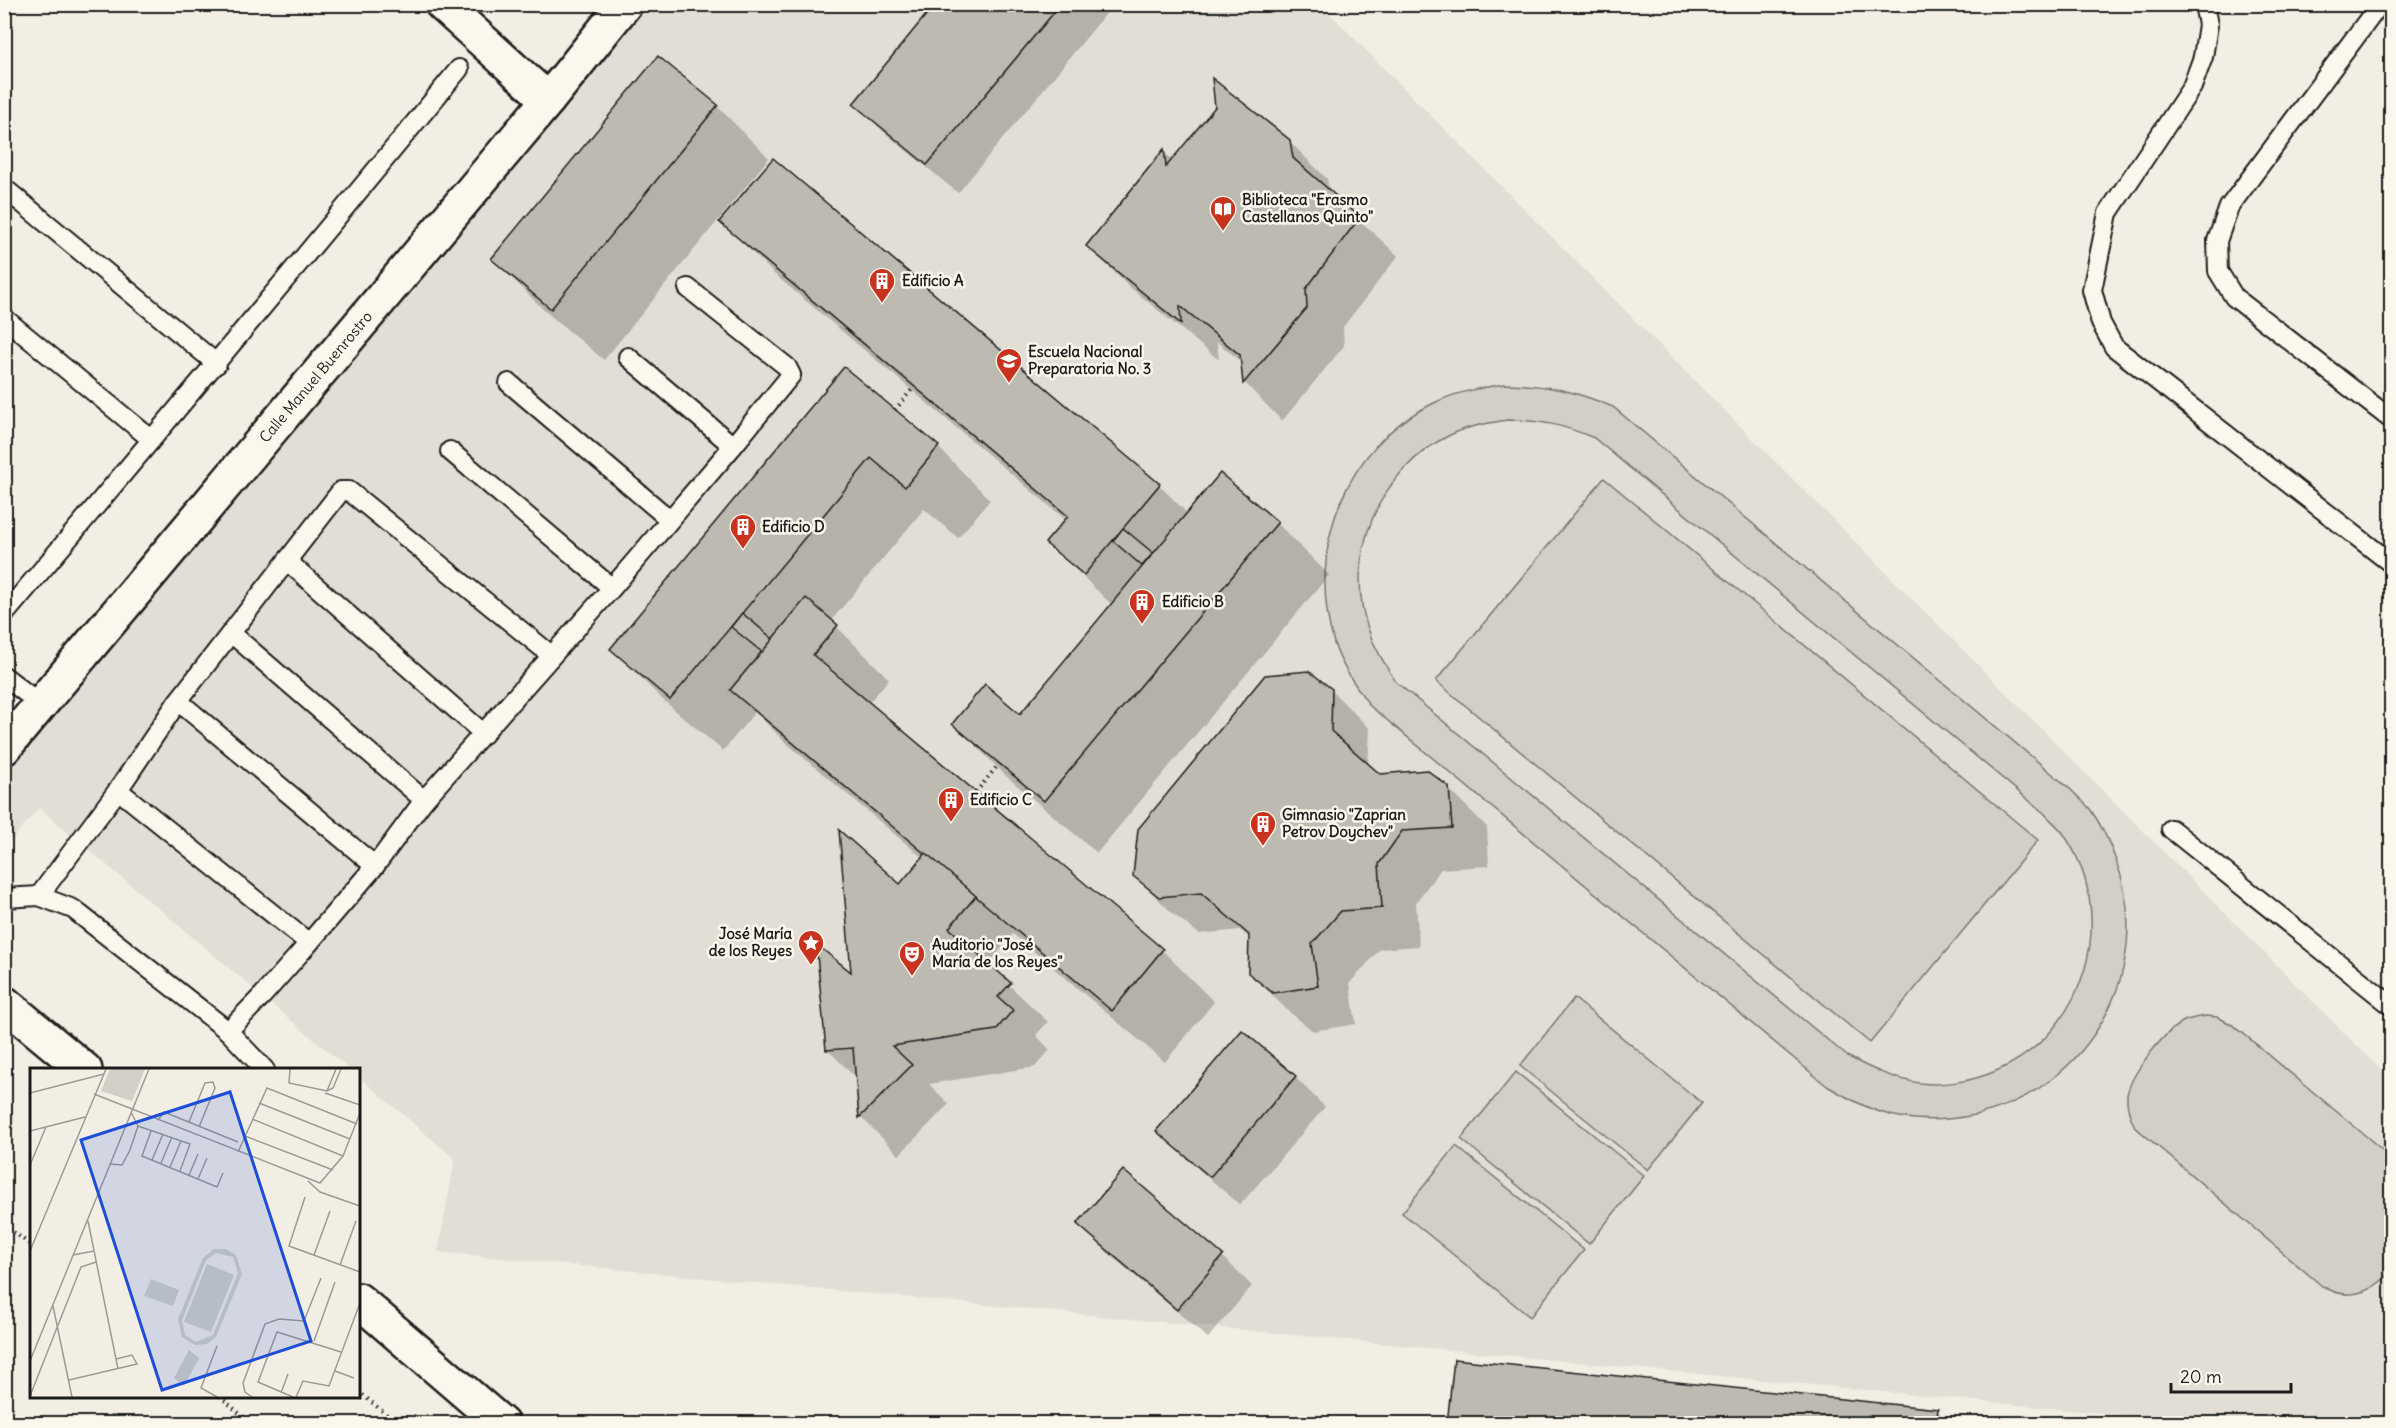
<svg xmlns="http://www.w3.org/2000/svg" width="2396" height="1428" font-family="Delius,sans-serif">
<rect width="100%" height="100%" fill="#f2eee4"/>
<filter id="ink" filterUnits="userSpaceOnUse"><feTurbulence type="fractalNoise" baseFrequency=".0167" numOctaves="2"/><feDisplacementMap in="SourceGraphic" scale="12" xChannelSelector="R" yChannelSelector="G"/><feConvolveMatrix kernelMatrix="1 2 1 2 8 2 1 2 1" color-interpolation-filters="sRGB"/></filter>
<g filter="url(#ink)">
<!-- built -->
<path fill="#e2ded5" d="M635,5H1321L2391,1080V1423H2204L438,1252L455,1159L359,1077L358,1070L349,1069L39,808L9,843L5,844V764Z"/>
<!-- garden -->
<g fill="#d2cfc6" stroke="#777671" stroke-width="1.5" fill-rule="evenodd">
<path d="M1504,384C1548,385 1572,390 1613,407L2068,787C2075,794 2083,801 2090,809C2101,824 2109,841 2115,858C2158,968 2089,1090 1975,1115C1945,1121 1910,1122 1880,1112C1862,1106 1844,1096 1827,1086L1370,706C1356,686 1341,666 1334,643C1306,550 1344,445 1434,403C1456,392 1480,388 1504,384ZM1507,420C1541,420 1563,425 1594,438L2044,813C2050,820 2058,826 2063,833C2120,915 2087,1032 1996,1071C1973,1081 1945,1086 1920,1083C1893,1079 1871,1069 1847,1056L1396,682C1386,666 1376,651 1370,634C1341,559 1378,470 1450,435C1468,426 1488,423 1507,420Z"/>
<path d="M1604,478L2038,840L1870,1043L1436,681Z"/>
<path d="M1574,998L1702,1103L1648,1170L1520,1066Z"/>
<path d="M2206,1016L2217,1017L2233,1025L2391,1157V1272C2371,1293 2348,1302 2322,1286L2135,1127C2130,1117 2126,1106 2127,1095C2131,1073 2164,1032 2184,1021C2191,1018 2199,1017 2206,1016Z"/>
<path d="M1516,1072L1644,1176L1589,1244L1461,1139Z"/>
<path d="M1456,1146L1584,1250L1530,1317L1402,1213Z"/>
</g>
<!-- shadow -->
<g fill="#0003">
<path d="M937,4H1114L958,193L885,133L855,104Z"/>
<path d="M659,58L717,106L769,158L604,360L545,311L493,259Z"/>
<path d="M1289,141L1327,179L1330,192L1398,256L1343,327L1344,346L1282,421L1245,383L1242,362L1217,342L1219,360L1126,284L1088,246L1164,152L1173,161Z"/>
<path d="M722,222L1159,485L1188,514L1277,523L1329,575L1097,853L1006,776L954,724L1020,716L1112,605L1048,543L1066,520L774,274Z"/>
<path d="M844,369L938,447L990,500L958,538L924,509L831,621L889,679L868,704L1162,950L1214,1002L1165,1062L1013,934L988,965L1048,1022L1036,1035L1050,1050L1035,1067L929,1084L949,1104L899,1155L861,1117L858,1080L827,1049L853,975L900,887L923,858L785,742L755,712L723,751L664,701L612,649Z"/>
<path d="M1331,690L1370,729L1368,766L1380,776L1448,788L1487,827L1489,866L1441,869L1416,902L1419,946L1380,949L1350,983L1356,1024L1313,1031L1288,1011L1249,972L1250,939L1240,930L1199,934L1173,914L1135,876Z"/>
<path d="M1242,1032L1295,1077L1325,1107L1240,1205L1188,1160L1158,1131Z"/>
<path d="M1123,1172L1222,1256L1252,1286L1208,1338L1109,1254L1080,1224Z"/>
<path d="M1937,1410L1950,1424H1448Z"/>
</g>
<!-- building -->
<g fill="#bdbab1" stroke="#1c1c1c" stroke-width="1.5">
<path d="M935,4H1061L927,165L853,104Z"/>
<path d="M658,56L718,105L551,309L491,259Z"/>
<path d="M1212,78L1290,140L1293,158L1360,217L1306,289L1307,308L1243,384L1240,355L1180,306L1181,324L1086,246L1164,149L1166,167L1215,107Z"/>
<path d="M773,158L1160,484L1084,575L1045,543L1068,516L719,222Z"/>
<path d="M844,367L939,446L905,487L871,458L670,700L610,649Z"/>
<path d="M1220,473L1278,522L1044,801L952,724L985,684L1020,714Z"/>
<path d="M1123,528L1153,553L1142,566L1113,541Z"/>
<path d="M806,598L838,625L813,655L1163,949L1112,1011L730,690Z"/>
<path d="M742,613L773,639L762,652L731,627Z"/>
<path d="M1309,671L1332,689L1331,731L1380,774L1427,770L1449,787L1452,828L1402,831L1379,864L1382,908L1341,911L1312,944L1318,986L1273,993L1248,973L1249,935L1201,893L1159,897L1133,876L1138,829L1265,675Z"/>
<path d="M839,830L900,884L926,853L976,896L949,928L1011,983L998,997L1013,1010L996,1030L892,1046L912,1065L859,1118L853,1048L826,1050L816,944L851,972Z"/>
<path d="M1242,1030L1296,1076L1210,1177L1156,1131Z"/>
<path d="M1123,1170L1223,1255L1177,1310L1077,1224Z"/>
<path d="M1454,1359L1938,1409L1936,1424H1447Z"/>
</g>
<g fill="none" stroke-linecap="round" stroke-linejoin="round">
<!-- service casing -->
<g stroke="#1c1c1c" stroke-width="22">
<g id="service">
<path d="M2204,4L2208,25L2203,57L2192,87L2108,213L2092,290L2101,323L2114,347L2392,564"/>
<path d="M2380,4L2229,207L2217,241L2218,271L2234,297L2392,420"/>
<path d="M4,188L217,364"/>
<path d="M4,318L151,439"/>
<path d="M628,357L733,446"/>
<path d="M509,383L669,519"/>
<path d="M450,451L612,588"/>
<path d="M287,561L484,734"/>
<path d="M4,615C157,434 309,252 459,69"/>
<path d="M231,633L424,800"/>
<path d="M4,676L40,704"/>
<path d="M178,701L375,866"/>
<path d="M118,790L309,943L375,866L424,800L612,588L733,446L791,375L787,367L688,288"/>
<path d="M2171,829L2392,1006"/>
<path d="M39,896L118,790L178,701L341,491H349L551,655"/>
<path d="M4,898L39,896L73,909L228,1031L265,1070"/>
<path d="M228,1031L263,995L309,943"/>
</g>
</g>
<!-- minor casing -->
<g stroke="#1c1c1c" stroke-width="38">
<g id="minor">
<path d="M442,4L548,100"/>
<path d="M4,748L548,100L625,4"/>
</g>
</g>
<!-- primary casing -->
<g stroke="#1c1c1c" stroke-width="38">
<g id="primary">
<path d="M4,1003L85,1070"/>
<path d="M358,1300L502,1424"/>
</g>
</g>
<!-- path -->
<g stroke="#1c1c1c" stroke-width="4" stroke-dasharray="1.5 4.5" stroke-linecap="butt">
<path d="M895,410L914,387"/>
<path d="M976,792L999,764"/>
<path d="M4,1143L8,1163L4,1168"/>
<path d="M4,1225L32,1246"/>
<path d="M358,1391L398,1424"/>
<path d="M220,1396L251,1424"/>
</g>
<!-- service -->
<use href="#service" stroke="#fbf7ec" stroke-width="18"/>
<!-- minor -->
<use href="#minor" stroke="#fbf7ec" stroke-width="33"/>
<!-- primary -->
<use href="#primary" stroke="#fbf7ec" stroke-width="33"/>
</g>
</g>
<!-- icons -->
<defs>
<g id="library-pin" transform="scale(1.35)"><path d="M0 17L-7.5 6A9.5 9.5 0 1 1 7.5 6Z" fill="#c8321e" stroke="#fbf7ec"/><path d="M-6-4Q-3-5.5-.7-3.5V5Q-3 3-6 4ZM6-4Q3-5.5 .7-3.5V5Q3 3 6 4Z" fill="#fff"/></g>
<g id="building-pin" transform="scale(1.35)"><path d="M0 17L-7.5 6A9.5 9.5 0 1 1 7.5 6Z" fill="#c8321e" stroke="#fbf7ec"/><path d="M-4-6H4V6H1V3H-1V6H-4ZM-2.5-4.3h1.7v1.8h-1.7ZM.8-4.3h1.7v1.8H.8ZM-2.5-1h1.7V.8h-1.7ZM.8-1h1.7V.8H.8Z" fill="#fff"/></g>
<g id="school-pin" transform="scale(1.35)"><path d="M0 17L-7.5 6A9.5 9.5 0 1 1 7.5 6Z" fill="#c8321e" stroke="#fbf7ec"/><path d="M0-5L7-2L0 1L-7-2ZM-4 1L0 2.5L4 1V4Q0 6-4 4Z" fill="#fff"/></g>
<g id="sight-pin" transform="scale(1.35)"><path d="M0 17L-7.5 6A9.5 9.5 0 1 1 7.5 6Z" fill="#c8321e" stroke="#fbf7ec"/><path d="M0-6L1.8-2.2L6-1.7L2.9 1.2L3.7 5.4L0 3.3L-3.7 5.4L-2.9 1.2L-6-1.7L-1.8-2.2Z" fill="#fff"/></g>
<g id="theatre-pin" transform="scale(1.35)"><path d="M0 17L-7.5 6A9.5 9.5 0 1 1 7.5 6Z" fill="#c8321e" stroke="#fbf7ec"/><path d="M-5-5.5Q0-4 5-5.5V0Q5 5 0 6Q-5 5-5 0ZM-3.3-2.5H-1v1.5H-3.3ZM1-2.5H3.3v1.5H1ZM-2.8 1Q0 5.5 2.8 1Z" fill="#fff"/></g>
</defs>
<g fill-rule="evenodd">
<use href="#library-pin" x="1223" y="209"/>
<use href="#building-pin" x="882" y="281"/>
<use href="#school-pin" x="1009" y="361"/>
<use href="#building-pin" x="743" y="527"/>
<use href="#building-pin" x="1142" y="602"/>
<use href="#building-pin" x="951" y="800"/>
<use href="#building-pin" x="1263" y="824"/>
<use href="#sight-pin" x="811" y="943"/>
<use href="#theatre-pin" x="912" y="954"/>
</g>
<g text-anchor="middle" stroke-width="5" stroke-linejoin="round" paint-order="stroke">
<!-- poi labels -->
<g font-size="15" font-weight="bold" fill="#1c1c1c" stroke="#fbf7ec" text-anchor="start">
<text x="1242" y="205">Biblioteca "Erasmo<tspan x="1242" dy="17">Castellanos Quinto"</tspan></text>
<text x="902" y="286">Edificio A</text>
<text x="1028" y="357">Escuela Nacional<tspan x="1028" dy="17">Preparatoria No. 3</tspan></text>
<text x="762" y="532">Edificio D</text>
<text x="1162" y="607">Edificio B</text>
<text x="970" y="805">Edificio C</text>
<text x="1282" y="820">Gimnasio "Zaprian<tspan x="1282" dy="17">Petrov Doychev"</tspan></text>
<text x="792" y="939" text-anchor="end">José María<tspan x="792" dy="17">de los Reyes</tspan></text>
<text x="932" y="950">Auditorio "José<tspan x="932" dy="17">María de los Reyes"</tspan></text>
</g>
<!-- street labels -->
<g font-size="15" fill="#1c1c1c" stroke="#fbf7ec">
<text transform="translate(316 377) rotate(-50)" y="5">Calle Manuel Buenrostro</text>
</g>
</g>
<!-- overview -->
<g transform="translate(30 1068)">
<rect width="330" height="330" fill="#f2eee4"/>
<path d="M80,1H115L102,33L71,23Z" fill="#d2cfc6"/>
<path d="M184,181H196L206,187L212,206L186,269L177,276L165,277L152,269L148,251L173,190ZM186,185L203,189L208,205L183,267L166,274L155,267L152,252L176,192ZM177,196L204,207L181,264L154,254ZM121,211L149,222L143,238L114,228ZM159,282L169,290L154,318L144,310Z" fill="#d2cfc6" fill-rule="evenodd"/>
<path fill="none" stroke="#9c9a94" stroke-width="1.5" d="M260,1L259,15L297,23L303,20L311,1M297,23L306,1M0,25L74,6M295,25L330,37M64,26L290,115L313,88L330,45M229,35L320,71M222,51L313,88M128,52L134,44L208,74M159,54L175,15L183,14L185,20L169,59M108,58L160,76L150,103M0,63L55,49M121,63L112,88L187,119L193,105M215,68L303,102M208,84L237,20L327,56M122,92L133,66M131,95L142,69M80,96L92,97L100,82L108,58L101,44M0,97L16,59M140,99L151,73M159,107L168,86M168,111L177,90M278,113L290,124L330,138M275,129L259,178L330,204M58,153L88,301M0,183L76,1M43,187L64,183M284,187L300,143M310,197L326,153M23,238L42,329M284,273L305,214M187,278L171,320L187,329M0,293L119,1M305,303L324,310M39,312L107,296L102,287L86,291M251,325L258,306M0,328L51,199L66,194M222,329L215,324L213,315L235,256L249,251L274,253L291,210M263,329L228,314L247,264L311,284M266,329L273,313L299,318L330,235"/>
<path fill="#1d4ed8" fill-opacity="0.15" stroke="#1d4ed8" stroke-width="3" d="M200,24L281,273L132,322L51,72Z"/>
<rect width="330" height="330" fill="none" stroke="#1c1c1c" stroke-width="3"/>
</g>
<!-- margin -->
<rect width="2396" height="1428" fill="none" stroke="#fbf7ec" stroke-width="24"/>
<rect x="12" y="12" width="2372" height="1404" fill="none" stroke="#1c1c1c" stroke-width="2" filter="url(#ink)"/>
<!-- scale -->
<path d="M2171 1383v9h120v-9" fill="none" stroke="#1c1c1c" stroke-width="3"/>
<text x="2180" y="1383" font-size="18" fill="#1c1c1c" stroke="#fbf7ec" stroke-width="4.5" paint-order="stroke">20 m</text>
</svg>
